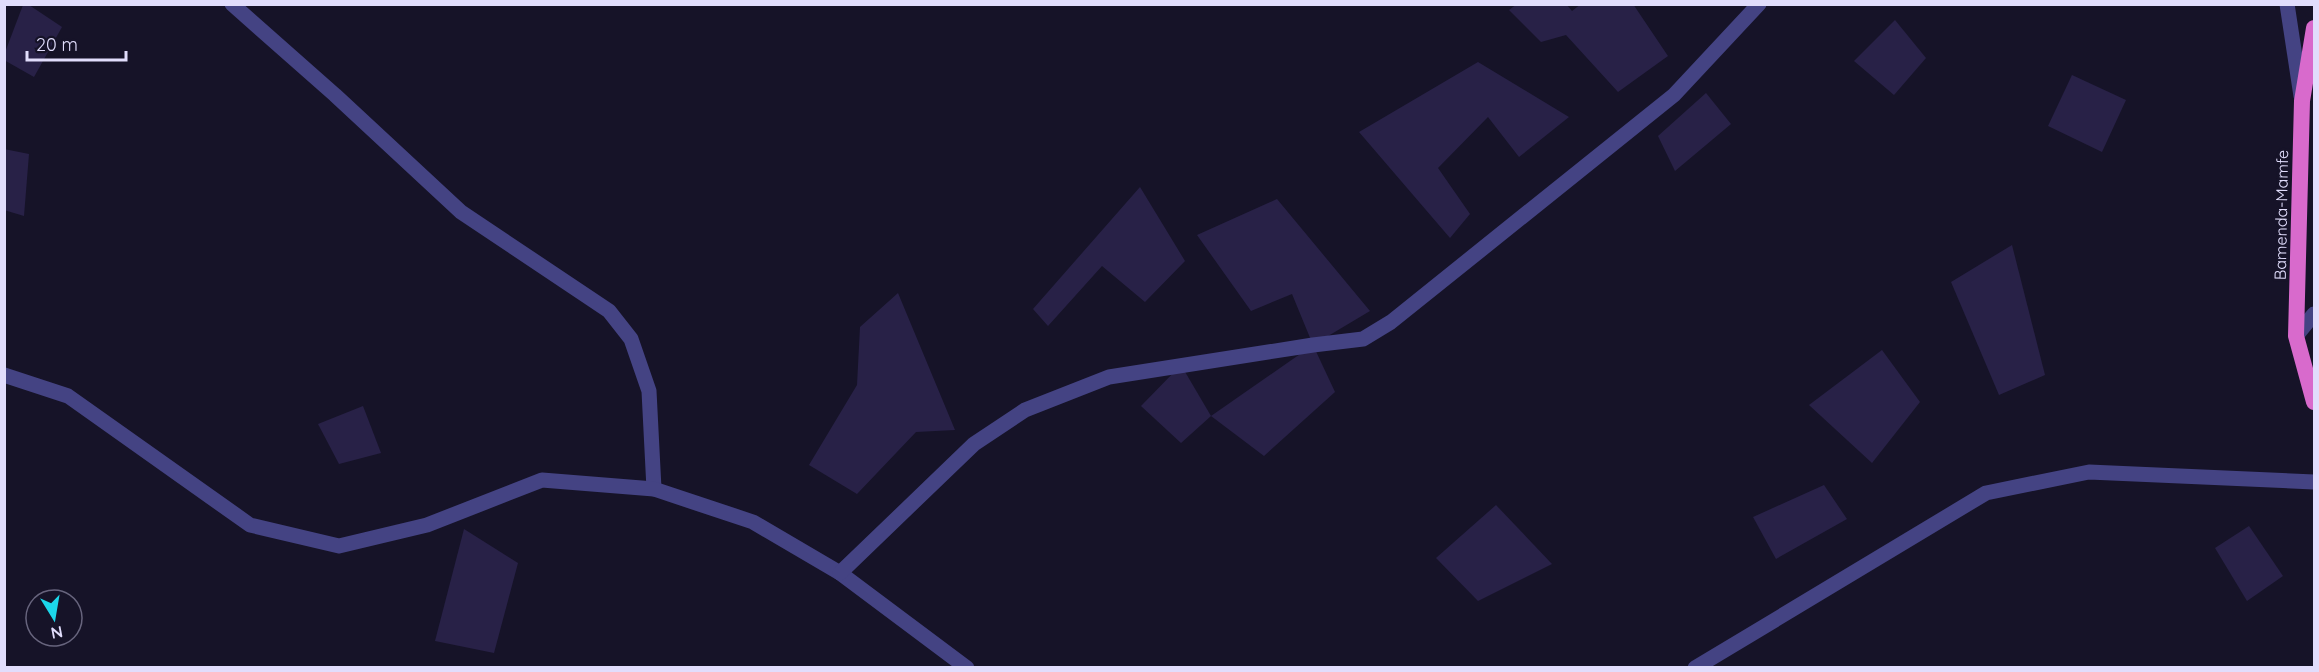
<svg xmlns="http://www.w3.org/2000/svg" width="2319" height="672" font-family="Quicksand,sans-serif">
<rect width="100%" height="100%" fill="#161328"/>
<!-- building -->
<g fill="#282147">
<path d="M1517,4H1566L1572,11L1581,4H1633L1668,56L1618,92L1566,35L1541,42L1509,10Z"/>
<path d="M23,5H29L62,27L34,77L4,60V55Z"/>
<path d="M1895,20L1926,58L1894,95L1854,61Z"/>
<path d="M1478,62L1569,117L1519,157L1488,117L1438,168L1470,214L1450,238L1359,132Z"/>
<path d="M2072,75L2126,100L2102,152L2048,126Z"/>
<path d="M1706,93L1731,124L1675,171L1658,136Z"/>
<path d="M4,149L29,154L24,216L4,210Z"/>
<path d="M1140,187L1185,261L1145,302L1102,266L1048,326L1033,309Z"/>
<path d="M1277,199L1370,311L1313,345L1292,294L1251,311L1197,235Z"/>
<path d="M2012,245L2045,375L1999,395L1951,282Z"/>
<path d="M898,293L955,430L916,432L857,494L809,465L857,385L860,327Z"/>
<path d="M1313,345L1335,392L1264,456L1211,416Z"/>
<path d="M1882,350L1920,402L1872,463L1809,405Z"/>
<path d="M1181,365L1211,416L1181,443L1141,406Z"/>
<path d="M363,406L381,453L339,464L318,424Z"/>
<path d="M1824,485L1847,519L1776,559L1753,517Z"/>
<path d="M1496,505L1552,564L1478,601L1436,558Z"/>
<path d="M2249,526L2283,576L2247,601L2215,548Z"/>
<path d="M464,529L518,563L494,653L435,641Z"/>
</g>
<g fill="none" stroke-linecap="round" stroke-linejoin="round">
<!-- minor -->
<g stroke="#444383" stroke-width="15">
<path d="M232,4L335,95L461,212L609,311L631,339L649,391L654,489"/>
<path d="M2287,4L2301,96"/>
<path d="M2296,336L2314,314"/>
<path d="M4,375L68,396L250,525L339,546L427,525L542,480L654,489L753,522L840,573L967,668"/>
<path d="M840,573L974,444L1025,410L1109,377L1313,345L1363,339L1391,322L1674,95L1759,4"/>
<path d="M1695,668L1986,493L2089,472L2314,482"/>
</g>
<!-- trunk -->
<path stroke="#d86acc" stroke-width="16" d="M2314,28L2302,101L2296,336L2314,402"/>
</g>
<g text-anchor="middle" stroke-width="6" stroke-linejoin="round" paint-order="stroke">
<!-- street labels -->
<g font-size="16" fill="#e1ddfc" stroke="#161328">
<text transform="translate(2281 215) rotate(-89)" y="6">Bamenda-Mamfe</text>
</g>
</g>
<!-- border -->
<rect width="2319" height="672" fill="none" stroke="#e1ddfc" stroke-width="12"/>
<!-- north arrow -->
<g transform="translate(54 618) rotate(169)"><circle r="28" fill="#161328" stroke="#67647d" stroke-width="1.5"/>
<path d="M0-4.5L10 22L0 15L-10 22Z" fill="#1cd7ea"/>
<text y="-9" font-size="16" font-weight="bold" text-anchor="middle" fill="#e1ddfc">N</text>
</g>
<!-- scale -->
<path d="M27 51v9h99v-9" fill="none" stroke="#e1ddfc" stroke-width="3"/>
<text x="36" y="51" font-size="18" fill="#e1ddfc" stroke="#161328" stroke-width="4.5" paint-order="stroke">20 m</text>
</svg>
